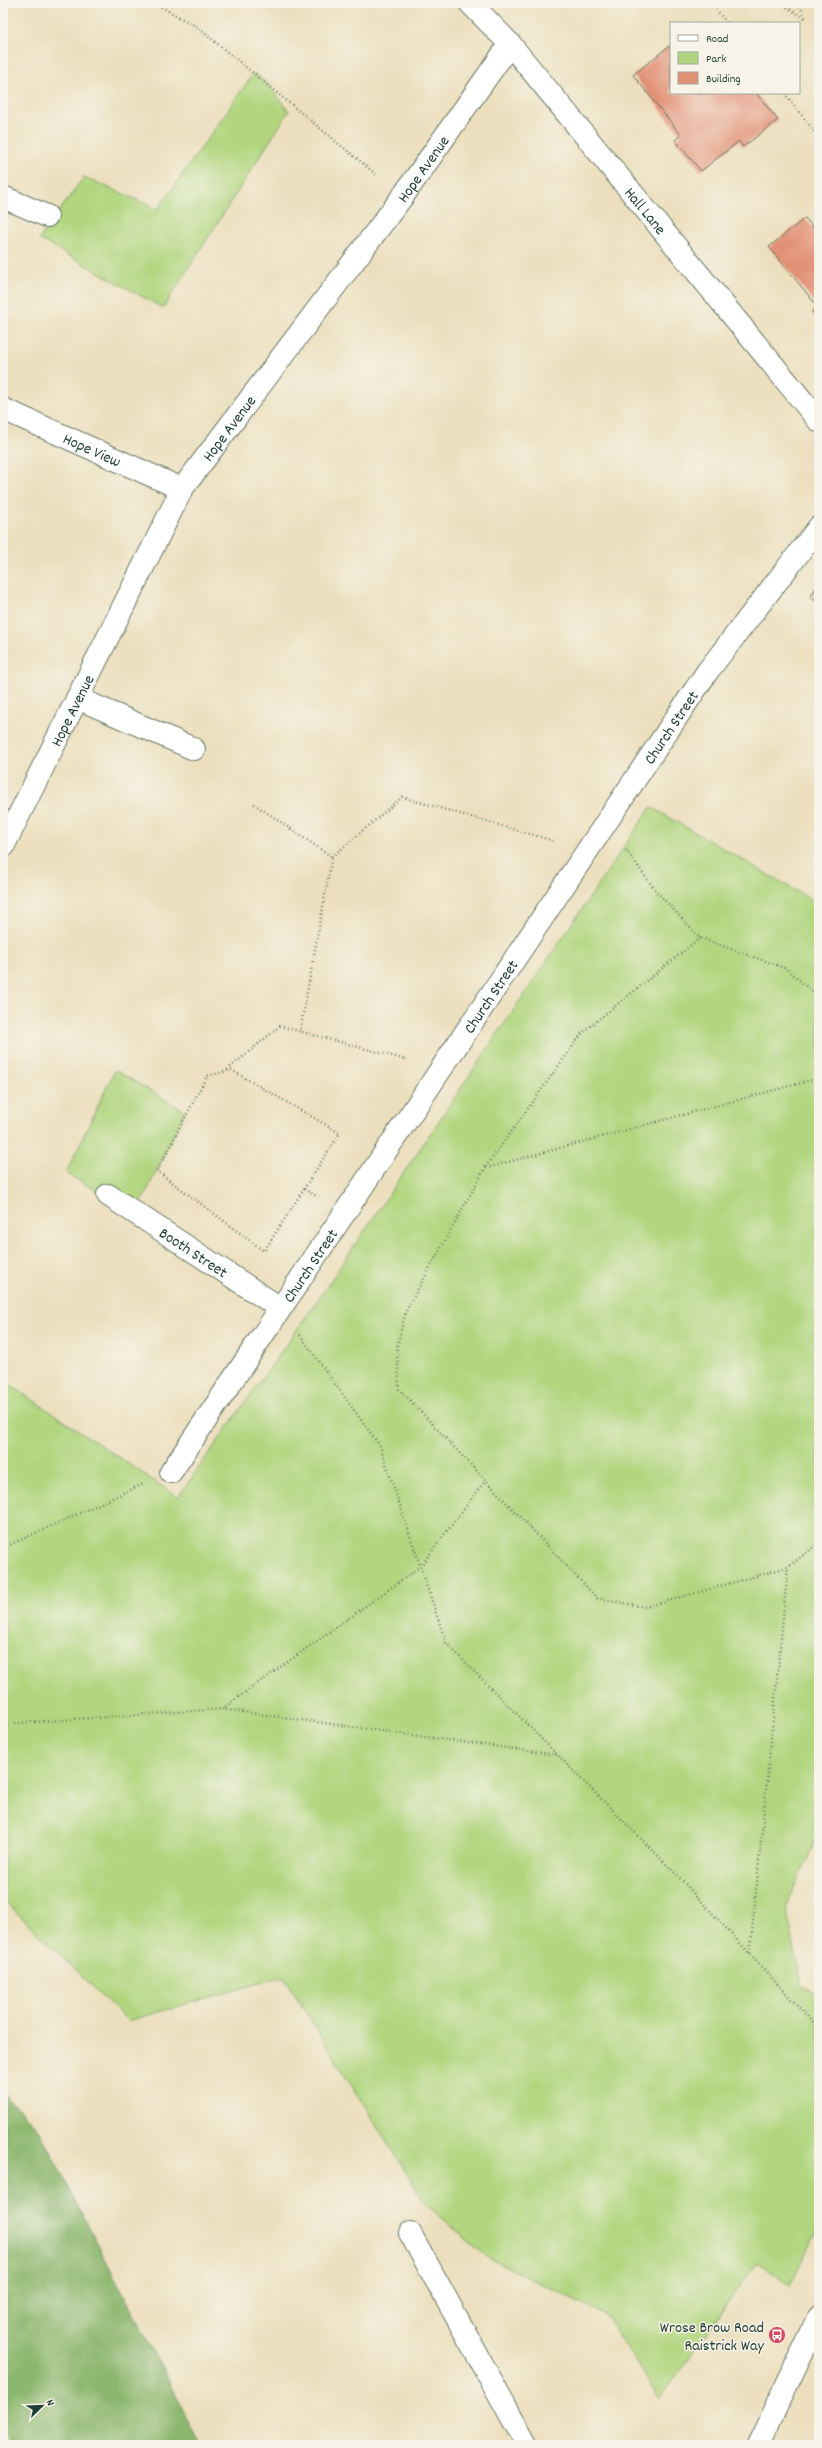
<svg xmlns="http://www.w3.org/2000/svg" width="822" height="2448" font-family="Dekko,sans-serif">
<rect width="100%" height="100%" fill="#f7f3e8"/>
<filter id="ink" filterUnits="userSpaceOnUse"><feTurbulence type="fractalNoise" baseFrequency=".025" numOctaves="2"/><feDisplacementMap in="SourceGraphic" scale="8" xChannelSelector="R" yChannelSelector="G"/><feConvolveMatrix kernelMatrix="1 2 1 2 8 2 1 2 1" color-interpolation-filters="sRGB"/></filter>
<filter id="wash" filterUnits="userSpaceOnUse"><feTurbulence type="fractalNoise" baseFrequency=".012" numOctaves="4" result="noise"/><feDisplacementMap in="SourceGraphic" scale="16" xChannelSelector="R" yChannelSelector="G"/><feGaussianBlur stdDeviation="0.9" result="paint"/><feColorMatrix in="noise" values="0 0 0 0 0 0 0 0 0 0 0 0 0 0 0 0 0 1.4 0 .05"/><feComposite in="paint" operator="in"/></filter>
<g filter="url(#wash)">
<rect width="100%" height="100%" fill="#ecdfbd"/>
<!-- green -->
<g fill="#b1d67f" stroke="#688a5a">
<path d="M254,73L268,85L289,111L163,308L39,239L84,177L158,209Z"/>
<path d="M651,807L819,904V1833L786,1907L802,1986L819,1994V2228L790,2285L757,2262L660,2399L604,2314L488,2258L426,2204L283,1976L128,2021L3,1899V1380L178,1497L313,1307Z"/>
<path d="M115,1070L185,1111L136,1214L66,1173Z"/>
<path d="M3,2431L15,2445H3Z"/>
</g>
<!-- forest -->
<path fill="#8cb76e" stroke="#567a51" d="M3,2093L39,2130L201,2445H15L3,2431Z"/>
<g id="blocks">
<!-- building -->
<g fill="#e29176">
<path d="M669,46L671,49V93H756L778,120L743,147L739,141L701,171L675,140L681,135L633,75Z"/>
<path d="M805,218L817,232L819,231V321L812,312L818,307L769,247Z"/>
<path d="M819,583V603L810,597Z"/>
</g>
</g>
</g>
<g filter="url(#ink)">
<use href="#blocks" fill-opacity="0" stroke="#677664" stroke-width="1"/>
<g fill="none" stroke-linecap="round" stroke-linejoin="round">
<!-- minor casing -->
<g stroke="#677664" stroke-width="24">
<g id="minor">
<path id="s1" d="M470,3L510,44L819,421"/>
<path d="M3,197L47,216"/>
<path id="s2" d="M3,409L182,489"/>
<path d="M77,698L194,749"/>
<path id="s3" d="M3,847L182,489L403,196L510,44"/>
<path id="s4" d="M108,1195L280,1308"/>
<path id="s5" d="M171,1472L707,672L819,527"/>
<path d="M410,2233L527,2445"/>
<path d="M758,2445L819,2317"/>
</g>
</g>
<!-- path -->
<g stroke="#677664" stroke-width="2.5" stroke-dasharray="1 3" stroke-linecap="butt">
<path d="M154,3L197,27L378,176"/>
<path d="M711,3L727,23"/>
<path d="M780,3L806,19L798,3"/>
<path d="M784,93L819,137"/>
<path d="M254,804L332,857L300,1031"/>
<path d="M626,850L657,892L700,938L785,968L819,997"/>
<path d="M332,857L402,797L554,841"/>
<path d="M700,938L583,1032L485,1168L406,1311L397,1346L399,1389L597,1598L646,1607L788,1567L819,1543"/>
<path d="M227,1070L280,1026L407,1060"/>
<path d="M231,1070L340,1133L264,1251L157,1171L207,1076Z"/>
<path d="M486,1168L819,1078"/>
<path d="M304,1189L318,1197"/>
<path d="M300,1335L380,1446L446,1643L678,1876L819,2029"/>
<path d="M3,1548L143,1484"/>
<path d="M222,1709L420,1567L485,1481"/>
<path d="M3,1724L222,1709L557,1755"/>
<path d="M750,1953L788,1567"/>
</g>
<!-- minor -->
<use href="#minor" stroke="#fff" stroke-width="22"/>
</g>
</g>
<!-- icons -->
<defs>
<g id="bus-disc" transform="scale(0.9)"><circle r="9.5" fill="#d1495b" stroke="#f7f3e8"/><path d="M-5-6H5V4H4V6H2V4H-2V6H-4V4H-5ZM-3.5-4V0h7V-4ZM-3.5 1.2v1.5H-2V1.2ZM2 1.2v1.5H3.5V1.2Z" fill="#fff"/></g>
</defs>
<g fill-rule="evenodd">
<use href="#bus-disc" x="777" y="2335"/>
</g>
<g text-anchor="middle" stroke-width="3" stroke-linejoin="round" paint-order="stroke">
<!-- street labels -->
<g font-size="16" fill="#1f3d34" stroke="#f7f3e8">
<text dy="6" stroke="none"><textPath href="#s3" startOffset="801">Hope Avenue</textPath></text>
<text dy="6" stroke="none"><textPath href="#s1" startOffset="272">Hall Lane</textPath></text>
<text dy="6" stroke="none"><textPath href="#s3" startOffset="477">Hope Avenue</textPath></text>
<text dy="6" stroke="none"><textPath href="#s2" startOffset="98">Hope View</textPath></text>
<text dy="6" stroke="none"><textPath href="#s3" startOffset="153">Hope Avenue</textPath></text>
<text dy="6" stroke="none"><textPath href="#s5" startOffset="897">Church Street</textPath></text>
<text dy="6" stroke="none"><textPath href="#s5" startOffset="573">Church Street</textPath></text>
<text dy="6" stroke="none"><textPath href="#s4" startOffset="103">Booth Street</textPath></text>
<text dy="6" stroke="none"><textPath href="#s5" startOffset="249">Church Street</textPath></text>
</g>
<!-- poi labels -->
<g font-size="16" fill="#1f3d34" stroke="#f7f3e8" text-anchor="end">
<text x="764" y="2332">Wrose Brow Road<tspan x="764" dy="18">Raistrick Way</tspan></text>
</g>
</g>
<!-- margin -->
<rect width="822" height="2448" fill="none" stroke="#f7f3e8" stroke-width="16"/>
<!-- legend -->
<rect x="670" y="22" width="130" height="72" fill="#f7f3e8" stroke="#a1aaa0"/>
<rect x="678" y="35" width="20" height="6" fill="#ffffff" stroke="#a1aaa0"/>
<text x="706" y="42" font-size="12" fill="#1f3d34">Road</text>
<rect x="678" y="52" width="20" height="12" fill="#b1d67f" stroke="#a1aaa0"/>
<text x="706" y="62" font-size="12" fill="#1f3d34">Park</text>
<rect x="678" y="72" width="20" height="12" fill="#e29176" stroke="#a1aaa0"/>
<text x="706" y="82" font-size="12" fill="#1f3d34">Building</text>
<!-- north arrow -->
<g transform="translate(42 2406) rotate(67)" stroke="#f7f3e8" stroke-width="3" paint-order="stroke">
<path d="M0-3L7 15L0 10L-7 15Z" fill="#1f3d34"/>
<text y="-6" font-size="11" font-weight="bold" text-anchor="middle" fill="#1f3d34">N</text>
</g>
</svg>
